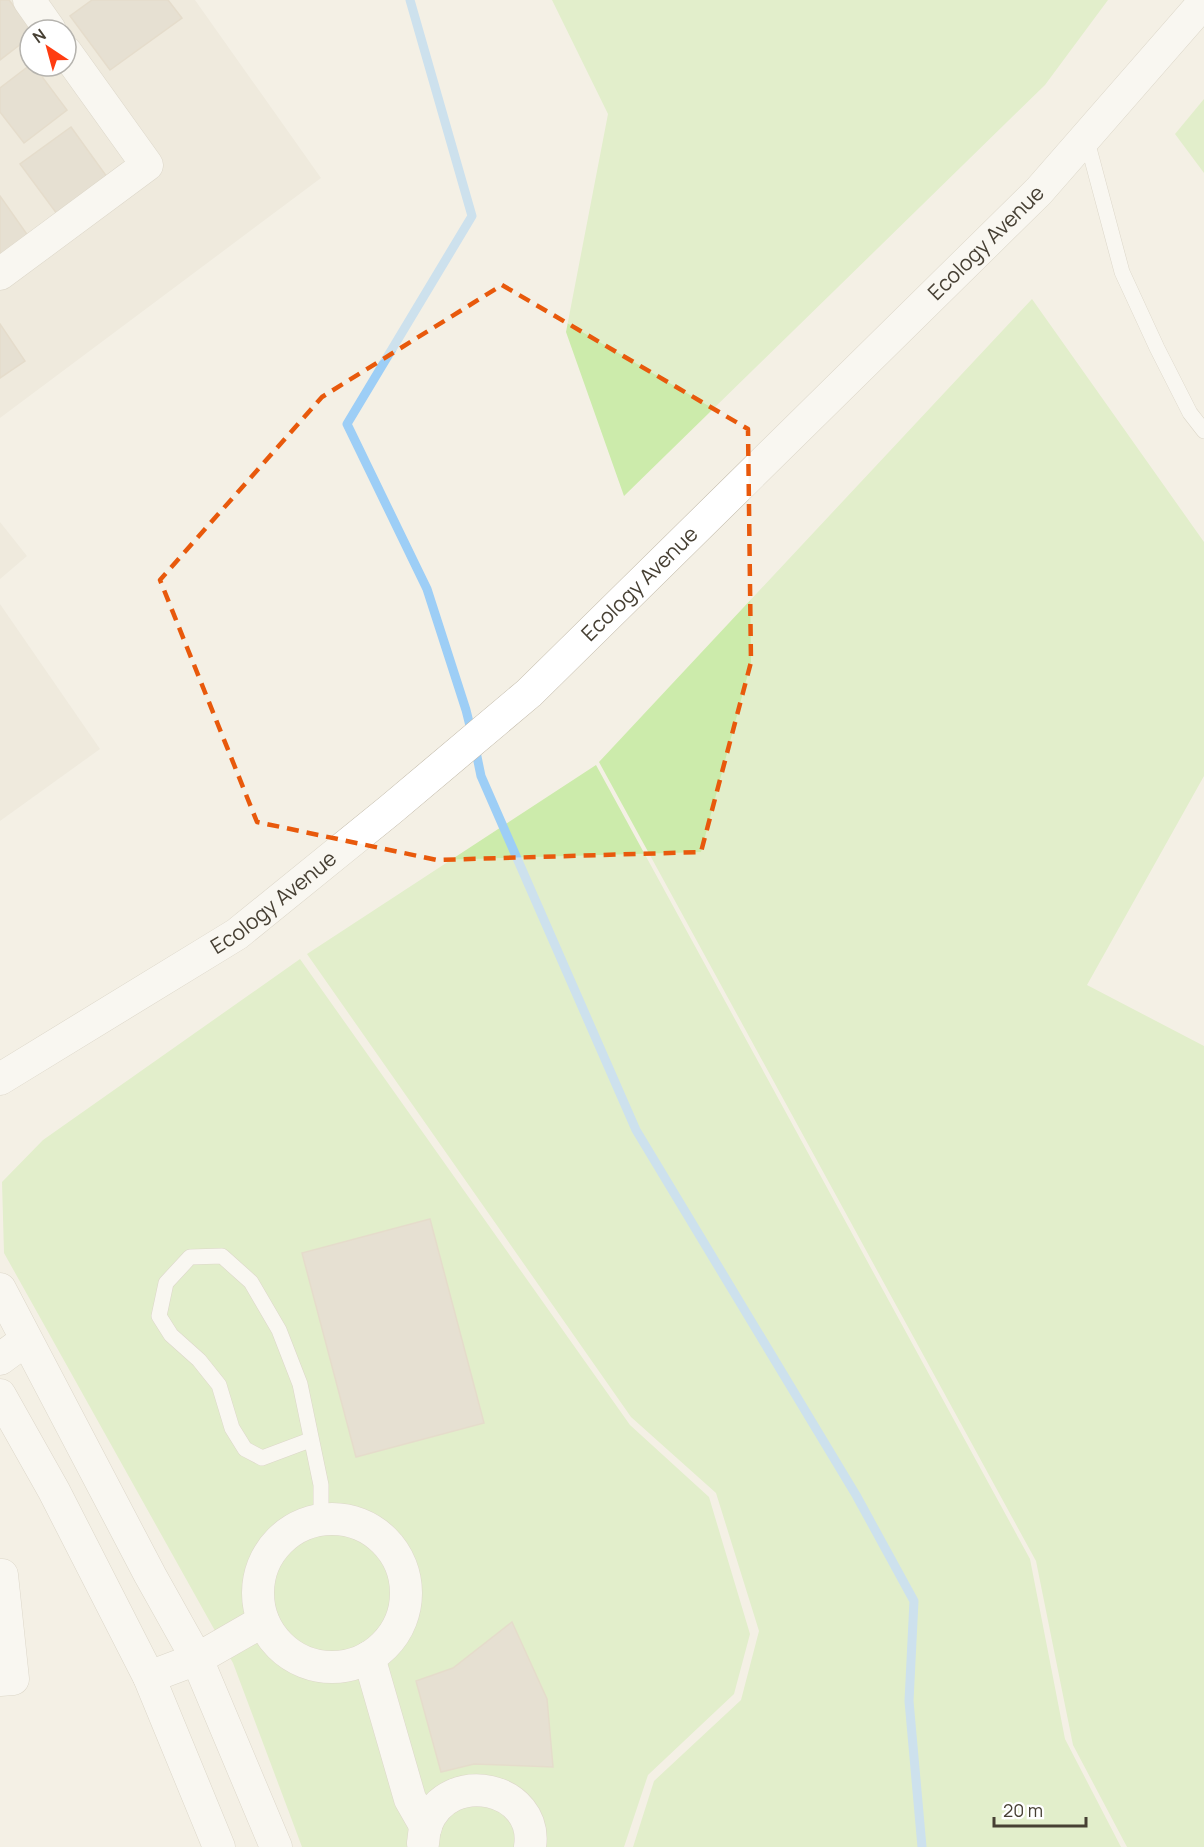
<svg xmlns="http://www.w3.org/2000/svg" width="1204" height="1847" font-family="Manrope,sans-serif">
<rect width="100%" height="100%" fill="#f4f0e5"/>
<!-- residential -->
<g fill="#e8e2d3" fill-rule="evenodd">
<path d="M0,0H195L321,178L0,418ZM30,30H66V66H30Z"/>
<path d="M0,522L27,556L0,579Z"/>
<path d="M0,604L100,749L0,821Z"/>
</g>
<!-- green -->
<g fill="#ccebab">
<path d="M552,0H1108L1045,85L624,496L566,332L608,114Z"/>
<path d="M1204,99V173L1175,134Z"/>
<path d="M1032,299L1204,542V776L1087,985L1204,1046V1847H1127L1073,1745L1036,1561L599,762Z"/>
<path d="M596,765L1030,1559L1065,1739L1121,1847H633L654,1781L741,1700L759,1631L716,1493L631,1417L307,954Z"/>
<path d="M300,959L630,1425L709,1497L750,1634L734,1694L648,1775L624,1847H302L233,1663L4,1253L2,1182L43,1140Z"/>
</g>
<g fill="none" stroke-linecap="round" stroke-linejoin="round">
<!-- stream -->
<g stroke="#9dcef6" stroke-width="9">
<path d="M410,0L472,216L347,424L427,589L466,710L472,734"/>
<path d="M475,747L481,776L636,1130L856,1495L914,1601L909,1701L922,1847"/>
</g>
</g>
<!-- building -->
<g fill="#d6ccba" stroke="#d2c4ac" stroke-width="1.5">
<path d="M0,0H9L32,30H30V37L0,60Z"/>
<path d="M92,0H168L182,18L110,70L70,16Z"/>
<path d="M30,65L34,66L67,110L24,143L0,112V88Z"/>
<path d="M71,127L110,181L60,218L20,164Z"/>
<path d="M0,196L31,240L0,261Z"/>
<path d="M0,324L25,361L0,378Z"/>
<path d="M430,1219L484,1423L356,1457L302,1253Z"/>
<path d="M512,1622L547,1699L553,1767L474,1764L441,1772L416,1681L453,1668Z"/>
</g>
<g fill="none" stroke-linecap="round" stroke-linejoin="round">
<!-- service casing -->
<g stroke="#c0b8a7" stroke-width="16">
<g id="service">
<path d="M1086,137L1122,272L1157,348L1190,413L1204,431"/>
<path d="M310,1440L262,1458L245,1449L232,1428L219,1385L199,1360L171,1335L159,1316L166,1283L190,1257L222,1256L251,1282L279,1330L300,1384L321,1485V1519"/>
</g>
</g>
<!-- minor casing -->
<g stroke="#c0b8a7" stroke-width="33">
<g id="minor">
<path d="M29,0L50,30"/>
<path d="M0,274L147,165L66,52"/>
<path id="s1" d="M0,1079L237,934L390,810L529,693L1039,191L1204,2"/>
<path d="M0,1289L150,1575L197,1659L276,1847"/>
<path d="M0,1359L26,1340"/>
<path d="M0,1395L54,1491L149,1677L219,1847"/>
<circle cx="332" cy="1593" r="74"/>
<path d="M0,1575H2L13,1679L0,1680"/>
<path d="M369,1657L410,1799L426,1827"/>
<path d="M149,1677L197,1659L263,1621"/>
<path d="M423,1843C424,1837 424,1830 426,1825C449,1766 539,1788 530,1847"/>
</g>
</g>
<!-- service -->
<use href="#service" stroke="#fff" stroke-width="15"/>
<!-- minor -->
<use href="#minor" stroke="#fff" stroke-width="32"/>
</g>
<!-- marked area -->
<path d="M0 0H1204V1847H0ZM502,285L748,429L751,662L701,852L437,860L257,822L160,580L322,397Z" fill="#f4f0e5" fill-opacity=".55" fill-rule="evenodd"/>
<path fill="none" stroke="#e8590c" stroke-width="4.5" stroke-dasharray="12 8" stroke-linejoin="round" d="M502,285L748,429L751,662L701,852L437,860L257,822L160,580L322,397Z"/>
<g text-anchor="middle" stroke-width="4.5" stroke-linejoin="round" paint-order="stroke">
<!-- street labels -->
<g font-size="21" fill="#474034" stroke="#fff">
<text dy="7" stroke="none"><textPath href="#s1" startOffset="1298">Ecology Avenue</textPath></text>
<text dy="7" stroke="none"><textPath href="#s1" startOffset="812">Ecology Avenue</textPath></text>
<text dy="7" stroke="none"><textPath href="#s1" startOffset="326">Ecology Avenue</textPath></text>
</g>
</g>
<!-- north arrow -->
<g transform="translate(48 48) rotate(324)"><circle r="28" fill="#ffffff" stroke="#b5b3ae" stroke-width="1.5"/>
<path d="M0-4.5L10 22L0 15L-10 22Z" fill="#ff3c11"/>
<text y="-9" font-size="16" font-weight="bold" text-anchor="middle" fill="#474034">N</text>
</g>
<!-- scale -->
<path d="M994 1817v9h92v-9" fill="none" stroke="#474034" stroke-width="3"/>
<text x="1003" y="1817" font-size="18" fill="#474034" stroke="#ffffff" stroke-width="4.5" paint-order="stroke">20 m</text>
</svg>
